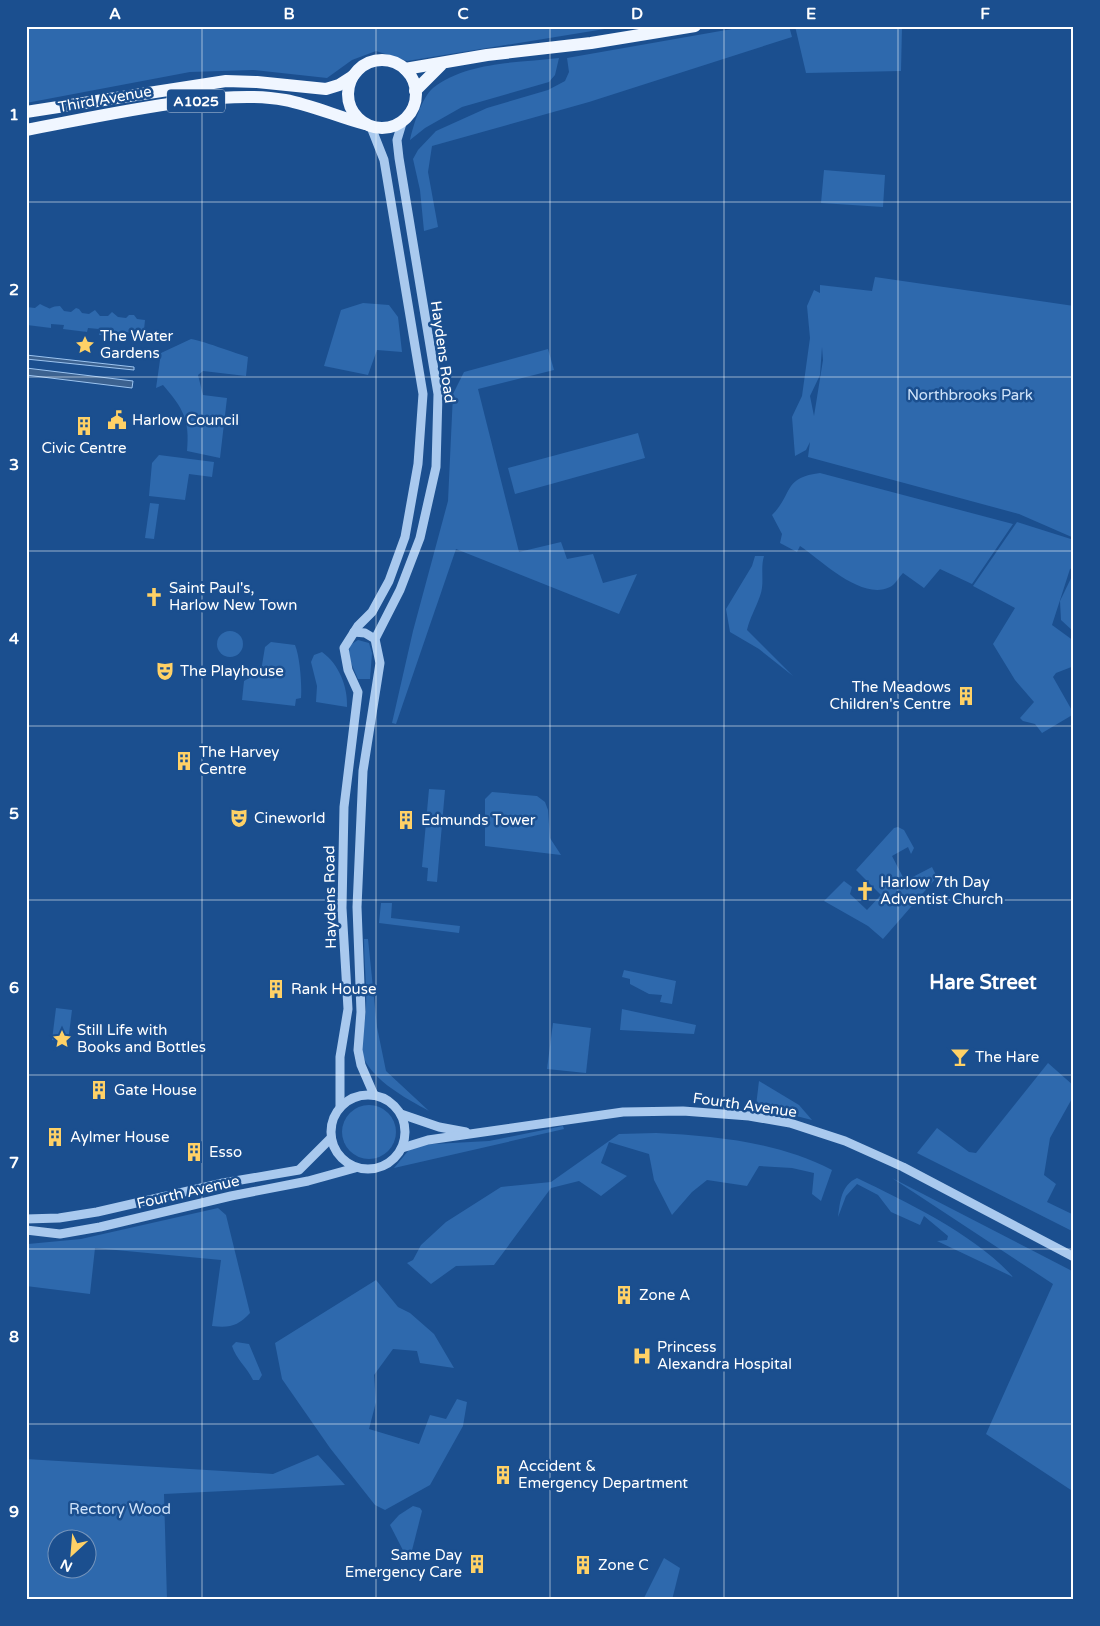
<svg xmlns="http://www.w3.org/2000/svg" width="1100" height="1626" font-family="'Varela Round',sans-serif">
<rect width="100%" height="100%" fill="#1b4f8f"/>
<!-- green -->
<g fill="#2e69ad" fill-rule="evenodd">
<path d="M26,26H623L407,61L376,51L352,60L327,78L253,70L190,72L26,103Z"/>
<path d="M749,26H789L792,37L589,102L432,146L428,172L438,227L424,231L420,190L413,159L418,150L436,131L487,108L548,90L565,81L569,72L567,58Z"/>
<path d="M795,26H902L901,71L806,73Z"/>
<path d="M559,58L555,75L549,82L462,107L425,128L410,140C413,126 422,97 433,88C467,61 519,63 559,58Z"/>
<path d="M824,170L885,175L883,207L821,203Z"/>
<path d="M875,277L1074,306V538L1019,514L808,457L810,442L806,450L795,456L792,417L802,396L810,338L807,306L814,290L820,293V285L872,291ZM822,347L823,360L814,416L810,396L820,375Z"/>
<path d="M363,303L389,305L398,317L402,352L377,350L368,375L324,366L341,310Z"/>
<path d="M40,304C57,312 44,307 60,306L64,311L71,312L76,308L79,309L82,313L89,314L95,310L100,316H108L112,312L118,317L126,318L129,315H134L137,319L145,320L143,340L135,339V333L124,332L123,337L99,335V329L88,328L87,332L63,329L64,325L51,324V328L27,325L26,307L35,308Z"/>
<path d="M191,339C197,339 238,354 248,357L246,376L203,371L198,375L203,395L227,398L220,458L187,451C190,420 183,408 163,385L156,388L161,353Z"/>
<path d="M548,349L554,370L478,389L519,552L561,542L567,559L593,554L603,583L637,574L619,614L456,549L396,724L392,723L413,631L448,501L453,394L464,372Z"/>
<path d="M638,433L645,458L515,494L508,468Z"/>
<path d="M159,455L214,462L212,477L189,474L185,500L149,496L152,463Z"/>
<path d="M820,473L1013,524L972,584L940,569L924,588L903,573C899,577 895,585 890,587C862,601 822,561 800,546L797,552L780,543L782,534L772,515C794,493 782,478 820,473Z"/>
<path d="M150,503L159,504L154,539L145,538Z"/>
<path d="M1017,522L1074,540V567L1070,569L1052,625L1074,641V666L1056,673L1053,677L1074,714L1042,733L1035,724L1023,721L1020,718L1034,702L1015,680L993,644L1015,608L973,586Z"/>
<path d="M755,556H764C760,569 765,583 760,596C756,608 750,617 747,630L793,676L759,649L730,632L726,609L752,566Z"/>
<path d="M1074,572V632L1061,620L1060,601Z"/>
<circle cx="230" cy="644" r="13"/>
<path d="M358,640L369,643L372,653L370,679H358L348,656L350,645Z"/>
<path d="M271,642L295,645C300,657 302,685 301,698L296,699L295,706L242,700L244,681L261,671L265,647Z"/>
<path d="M322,652C339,664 348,687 347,707L316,702L317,686L311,662L314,655Z"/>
<path d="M429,789L445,790L437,882L427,881L428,868L422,867Z"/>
<path d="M492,792L537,796L545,802L548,810L550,838L561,855L485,846V799Z"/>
<path d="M898,827L904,830L914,848L911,854L908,847L892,856L905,881L932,867L937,877L883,939L868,926L824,901L844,881L852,887L850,894L867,910L881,895L856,870L894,828Z"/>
<path d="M381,903H392L391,918L460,926L459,933L379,923Z"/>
<path d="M364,939H368L377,1027L386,1071L429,1111C407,1099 363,1076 361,1047C361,1034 366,1021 366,1008C367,985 364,962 364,939Z"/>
<path d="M624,970L676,981L672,1004L660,1002L662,995L649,994L630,984V979L622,977Z"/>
<path d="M56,1008L72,1010L68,1042L52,1040Z"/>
<path d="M622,1009L696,1025L694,1034L620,1030Z"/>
<path d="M553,1023L591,1028L586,1073L547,1069Z"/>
<path d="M1048,1063L1074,1086V1095L1050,1138L1044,1175L1056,1184L1047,1202L1074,1215V1232L917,1153L937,1128L969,1152L976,1153Z"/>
<path d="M759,1081L799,1105L812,1120L756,1106Z"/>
<circle cx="369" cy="1132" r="27"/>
<path d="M563,1126L564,1129L394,1168L408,1151L415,1145L489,1141Z"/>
<path d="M656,1133C716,1136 778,1142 832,1170L821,1201L812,1194L814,1173L792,1168L759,1166L747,1186L707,1180L692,1192L672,1215L654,1180L649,1154L609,1142L601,1163L627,1176L601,1196L579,1181L551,1188L494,1265L456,1266L431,1284L407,1263L413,1260L421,1245L446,1222L501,1187L551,1182L619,1134Z"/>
<path d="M857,1178C907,1202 977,1236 1013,1277L937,1241L947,1240L948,1236L924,1216L920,1225L891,1212L878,1195L857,1184L846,1196L838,1217C840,1202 841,1185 857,1178Z"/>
<path d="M892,1178L1074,1272V1492L986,1434L1053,1284Z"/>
<path d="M218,1208L226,1215L250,1313C238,1326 230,1328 212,1326L221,1260L95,1248L90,1294L26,1286V1248L28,1244L81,1239Z"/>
<path d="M376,1280L398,1307L410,1313L434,1334L454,1368L420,1363L417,1351L393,1349L374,1375L376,1402L369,1429L419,1444L430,1415L446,1419L457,1399L467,1402L463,1426L430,1485L385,1510L375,1505L330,1448L282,1379L275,1343Z"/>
<path d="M236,1342L249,1344L262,1375L259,1380H253C246,1366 236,1359 232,1346Z"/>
<path d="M318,1455L345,1485L164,1494L167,1600H26V1459L273,1474ZM58,1538H88V1568H58Z"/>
<path d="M413,1506L420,1508L422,1511L409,1562L390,1525L399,1515Z"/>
<path d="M664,1558L680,1568L672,1600H643Z"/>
</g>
<!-- water -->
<g fill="#3c6290" stroke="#9cc4f0">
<path d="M26,355L134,367V370L26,359Z"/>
<path d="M26,368L133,381L132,388L26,375Z"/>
</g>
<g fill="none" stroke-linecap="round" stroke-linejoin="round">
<!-- minor -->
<g stroke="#a9c9ee" stroke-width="9">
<path d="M354,632L365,633L375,639"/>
<circle cx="368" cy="1132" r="37"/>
<path d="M374,1095L361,1065L358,1050L361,1012L357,907L363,771L380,663L375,639L400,590L420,538L436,467L438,394L399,158L397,140L403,120"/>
<path d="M340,1107V1057L348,1009L342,908L344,807L358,692L348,670L344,648L358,626L372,612L389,581L405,537L418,464L423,394L384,160L371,127"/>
<path d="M401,1114L439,1127L466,1132"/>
<path d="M402,1148L428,1140L623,1112L683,1111L749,1116L790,1123L845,1141L903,1167L1074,1257"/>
<path d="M26,1219L59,1218L97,1212L223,1183L299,1170L331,1138"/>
<path d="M26,1230L60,1234L100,1227L231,1196L308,1181L355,1168"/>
</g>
<!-- major -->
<g stroke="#f0f6ff" stroke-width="12">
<circle cx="382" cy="94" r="34"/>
<path d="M405,69L487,55L591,43L695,26"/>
<path d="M415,91L441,65"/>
<path d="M26,112L226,81L257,82L326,89L339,85L353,76"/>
<path d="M26,130C79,120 130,109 183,102C216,98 252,94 285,100C312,105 338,117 365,124"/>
</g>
</g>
<!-- grid -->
<path fill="none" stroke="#fff" stroke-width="1" stroke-opacity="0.55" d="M202,26V1600M376,26V1600M550,26V1600M724,26V1600M898,26V1600M26,202H1074M26,377H1074M26,551H1074M26,726H1074M26,900H1074M26,1075H1074M26,1249H1074M26,1424H1074"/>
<!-- icons -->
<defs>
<g id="sight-bare" transform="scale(1.5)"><path d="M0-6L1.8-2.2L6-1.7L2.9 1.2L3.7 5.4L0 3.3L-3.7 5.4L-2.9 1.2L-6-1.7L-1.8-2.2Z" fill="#ffd166" stroke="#1b4f8f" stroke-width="2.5" paint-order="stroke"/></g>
<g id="civic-bare" transform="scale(1.5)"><path d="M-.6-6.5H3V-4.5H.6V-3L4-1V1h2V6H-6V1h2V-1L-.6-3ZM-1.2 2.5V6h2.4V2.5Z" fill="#ffd166" stroke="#1b4f8f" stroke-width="2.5" paint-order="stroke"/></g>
<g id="building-bare" transform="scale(1.5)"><path d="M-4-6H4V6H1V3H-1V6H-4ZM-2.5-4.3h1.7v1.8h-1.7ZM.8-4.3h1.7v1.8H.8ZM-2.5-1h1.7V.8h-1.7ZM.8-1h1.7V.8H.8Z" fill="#ffd166" stroke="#1b4f8f" stroke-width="2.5" paint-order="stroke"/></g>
<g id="church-bare" transform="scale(1.5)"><path d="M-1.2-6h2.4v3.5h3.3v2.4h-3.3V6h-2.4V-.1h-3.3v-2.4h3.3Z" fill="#ffd166" stroke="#1b4f8f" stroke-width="2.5" paint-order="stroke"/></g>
<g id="theatre-bare" transform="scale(1.5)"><path d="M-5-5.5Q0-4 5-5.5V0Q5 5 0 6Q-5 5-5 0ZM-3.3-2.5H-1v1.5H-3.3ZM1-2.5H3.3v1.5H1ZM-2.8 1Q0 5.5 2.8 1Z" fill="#ffd166" stroke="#1b4f8f" stroke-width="2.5" paint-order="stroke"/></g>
<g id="bar-bare" transform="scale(1.5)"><path d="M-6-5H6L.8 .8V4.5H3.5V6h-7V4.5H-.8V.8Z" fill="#ffd166" stroke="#1b4f8f" stroke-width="2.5" paint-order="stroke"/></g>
<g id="hospital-bare" transform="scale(1.5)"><path d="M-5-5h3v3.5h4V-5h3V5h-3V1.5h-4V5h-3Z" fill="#ffd166" stroke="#1b4f8f" stroke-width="2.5" paint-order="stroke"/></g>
</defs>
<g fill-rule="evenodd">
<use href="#sight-bare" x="85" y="345"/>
<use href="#civic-bare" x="117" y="420"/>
<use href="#building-bare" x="84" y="426"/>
<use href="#church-bare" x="154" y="597"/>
<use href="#theatre-bare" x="165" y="671"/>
<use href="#building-bare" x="966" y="696"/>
<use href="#building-bare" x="184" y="761"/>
<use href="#theatre-bare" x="239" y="818"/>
<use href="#building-bare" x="406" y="820"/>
<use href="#church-bare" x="865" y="891"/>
<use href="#building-bare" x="276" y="989"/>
<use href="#sight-bare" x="62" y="1039"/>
<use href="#bar-bare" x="960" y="1057"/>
<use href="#building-bare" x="99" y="1090"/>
<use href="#building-bare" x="55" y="1137"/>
<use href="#building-bare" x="194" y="1152"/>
<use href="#building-bare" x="624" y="1295"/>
<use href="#hospital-bare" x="642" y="1356"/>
<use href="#building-bare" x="503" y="1475"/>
<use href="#building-bare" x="477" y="1564"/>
<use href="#building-bare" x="583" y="1565"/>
</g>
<g text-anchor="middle" stroke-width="5" stroke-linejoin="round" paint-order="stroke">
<!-- shield labels -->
<rect fill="#1b4f8f" stroke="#bbcadd" stroke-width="1" x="167" y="89.5" width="58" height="23" rx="4"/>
<g font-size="14" font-weight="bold" fill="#fff">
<text x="196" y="106">A1025</text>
</g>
<!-- street labels -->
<g font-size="15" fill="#fff" stroke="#1b4f8f">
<text transform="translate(105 99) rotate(-10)" y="5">Third Avenue</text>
<text transform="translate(443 352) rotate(82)" y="5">Haydens Road</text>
<text transform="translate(330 897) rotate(-91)" y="5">Haydens Road</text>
<text transform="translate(745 1105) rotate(8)" y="5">Fourth Avenue</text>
<text transform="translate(188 1192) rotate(-13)" y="5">Fourth Avenue</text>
</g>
<!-- poi labels -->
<g font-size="15" fill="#fff" stroke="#1b4f8f" text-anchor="start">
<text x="100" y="341">The Water<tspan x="100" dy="17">Gardens</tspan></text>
<text x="132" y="425">Harlow Council</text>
<text x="84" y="453" text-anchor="middle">Civic Centre</text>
<text x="169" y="593">Saint Paul's,<tspan x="169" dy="17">Harlow New Town</tspan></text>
<text x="180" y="676">The Playhouse</text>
<text x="951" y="692" text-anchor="end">The Meadows<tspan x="951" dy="17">Children's Centre</tspan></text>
<text x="199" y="757">The Harvey<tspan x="199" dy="17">Centre</tspan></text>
<text x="254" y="823">Cineworld</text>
<text x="421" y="825">Edmunds Tower</text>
<text x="880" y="887">Harlow 7th Day<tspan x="880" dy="17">Adventist Church</tspan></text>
<text x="291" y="994">Rank House</text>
<text x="77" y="1035">Still Life with<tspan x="77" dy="17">Books and Bottles</tspan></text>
<text x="975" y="1062">The Hare</text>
<text x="114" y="1095">Gate House</text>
<text x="70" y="1142">Aylmer House</text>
<text x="209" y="1157">Esso</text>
<text x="639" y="1300">Zone A</text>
<text x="657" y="1352">Princess<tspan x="657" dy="17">Alexandra Hospital</tspan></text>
<text x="518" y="1471">Accident &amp;<tspan x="518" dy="17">Emergency Department</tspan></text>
<text x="462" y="1560" text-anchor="end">Same Day<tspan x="462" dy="17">Emergency Care</tspan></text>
<text x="598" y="1570">Zone C</text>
</g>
<!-- park labels -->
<g font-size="15" fill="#cfe3fa" stroke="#1b4f8f">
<text x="970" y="400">Northbrooks Park</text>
<text x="120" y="1514">Rectory Wood</text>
</g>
<!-- district labels -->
<g font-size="20" font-weight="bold" fill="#fff" stroke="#1b4f8f">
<text x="983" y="989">Hare Street</text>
</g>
</g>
<!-- border -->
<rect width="1100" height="1626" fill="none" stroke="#1b4f8f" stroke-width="55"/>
<!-- north arrow -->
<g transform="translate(72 1554) rotate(206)"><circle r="24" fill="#1b4f8f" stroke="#7695bc"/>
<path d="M0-4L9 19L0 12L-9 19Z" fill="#ffd166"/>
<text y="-8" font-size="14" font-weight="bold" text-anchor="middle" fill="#ffffff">N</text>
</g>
<rect x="28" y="28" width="1044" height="1570" fill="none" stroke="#fff" stroke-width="2"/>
<g font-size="16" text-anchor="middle" font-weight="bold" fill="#fff">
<text x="115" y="19">A</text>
<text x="289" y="19">B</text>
<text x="463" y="19">C</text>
<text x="637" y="19">D</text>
<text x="811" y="19">E</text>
<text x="985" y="19">F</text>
<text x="14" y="120">1</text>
<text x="14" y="295">2</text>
<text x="14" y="470">3</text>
<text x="14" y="644">4</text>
<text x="14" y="819">5</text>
<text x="14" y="993">6</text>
<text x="14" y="1168">7</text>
<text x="14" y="1342">8</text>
<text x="14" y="1517">9</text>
</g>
</svg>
